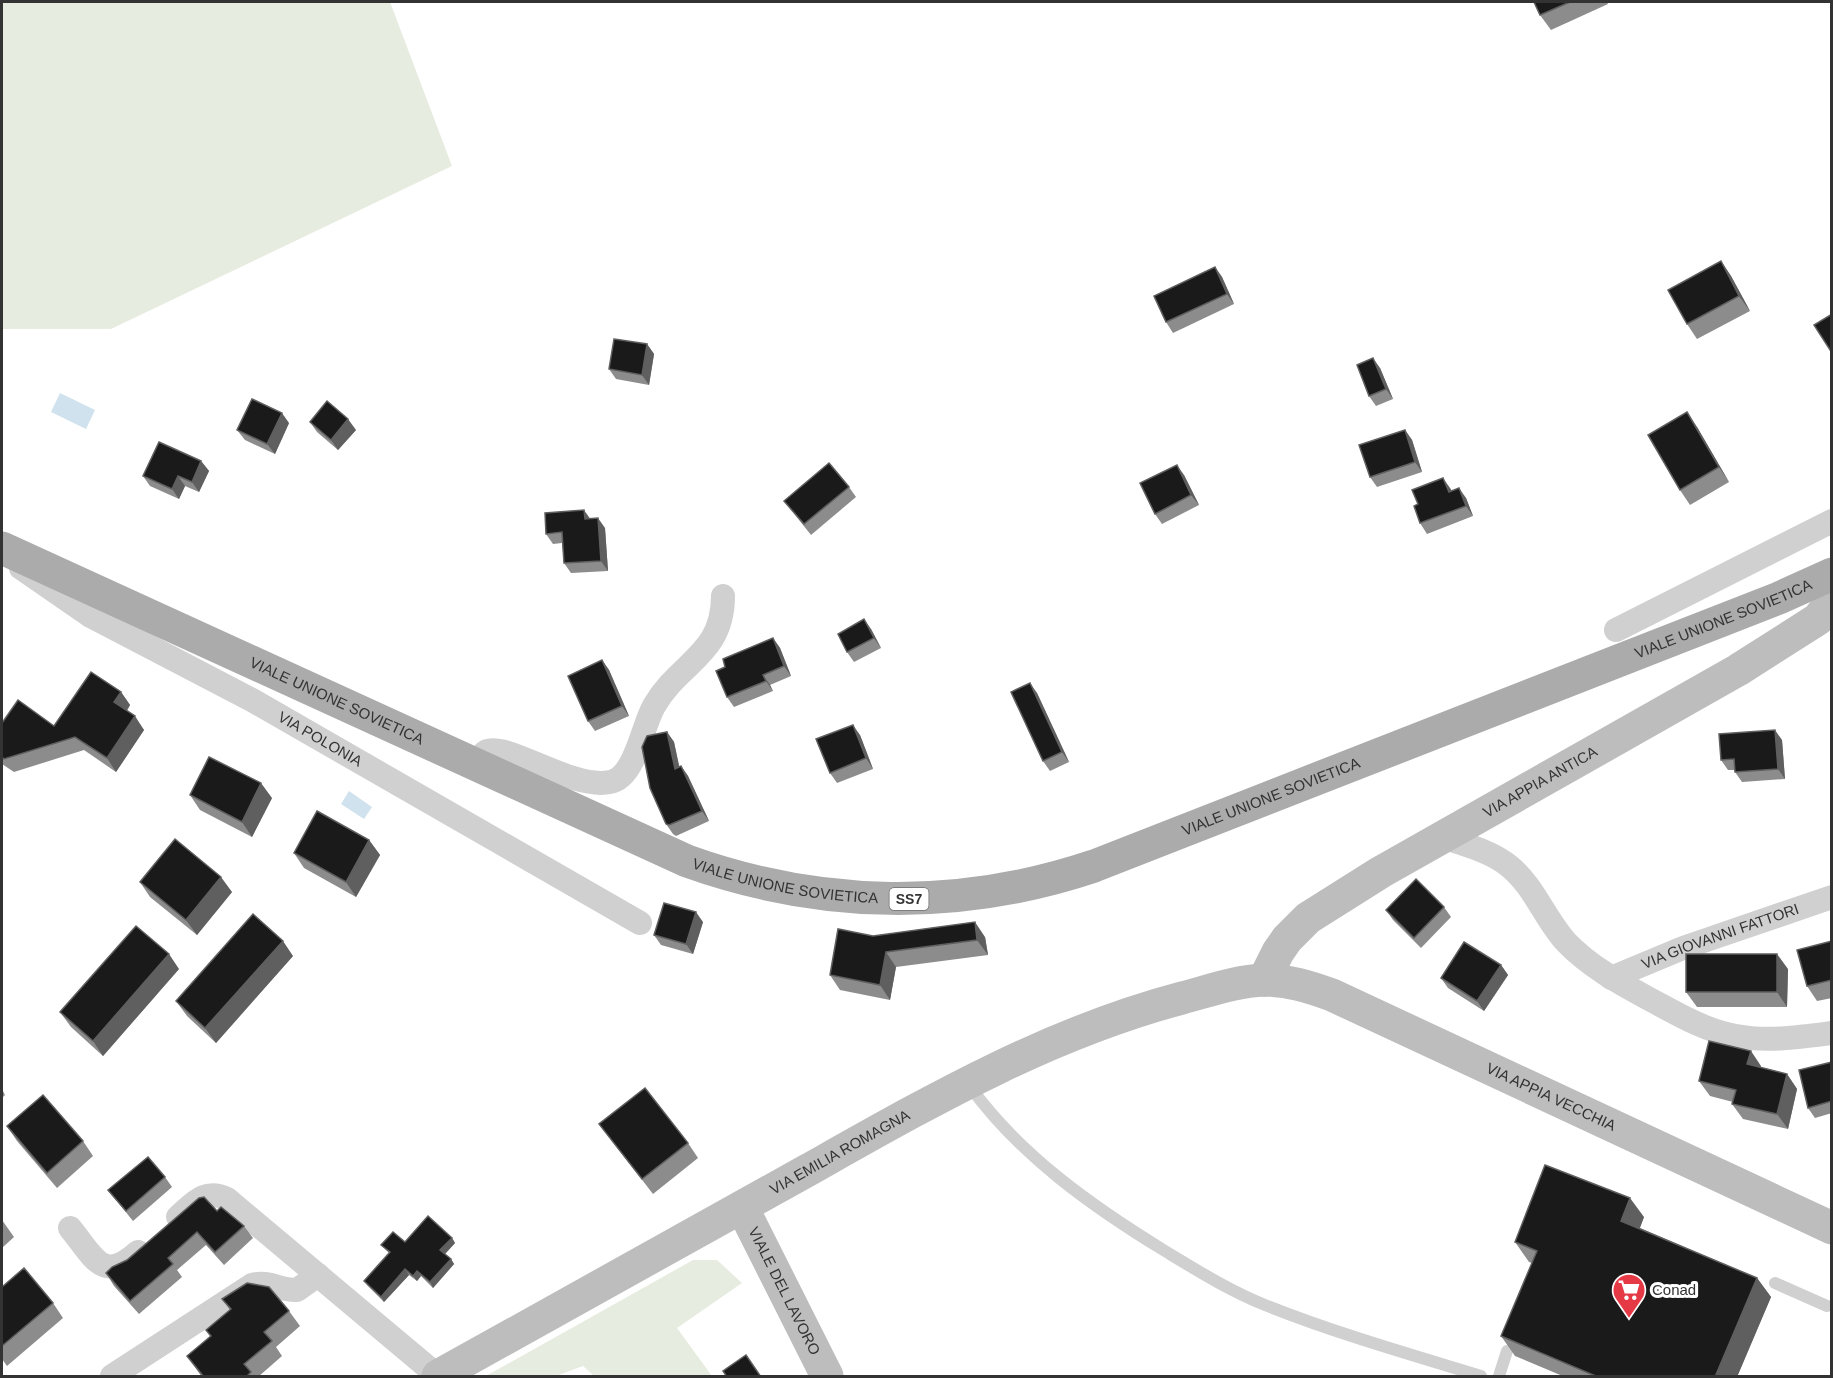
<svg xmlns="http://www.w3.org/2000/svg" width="1833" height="1378" font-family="Arial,sans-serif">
<rect width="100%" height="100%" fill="#fff"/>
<!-- green -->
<g fill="#e6ecdf">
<path d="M2,2H390L452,166L111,329H2Z"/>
<path d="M693,1260H717L742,1283L677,1328L712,1376H594L583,1366L556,1376H486Z"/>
</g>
<!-- water -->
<g fill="#cfe2ee">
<path d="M60,393L95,410L86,429L51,412Z"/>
<path d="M349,791L372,807L364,819L341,804Z"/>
</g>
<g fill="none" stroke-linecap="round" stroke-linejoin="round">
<!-- lane -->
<g stroke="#d0d0d0" stroke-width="12">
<path d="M969,1085C1019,1155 1093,1207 1165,1251C1198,1271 1230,1291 1265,1305C1335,1333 1409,1354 1481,1376"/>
<path d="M1775,1283L1827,1306"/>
<path d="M1499,1376L1507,1351"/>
</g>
<!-- street -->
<g stroke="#d0d0d0" stroke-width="24">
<path id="s1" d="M21,568L89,615L252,700L640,923"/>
<path d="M1616,630L1832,521"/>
<path d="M475,765C478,760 481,754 487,751C509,743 572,790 610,782C635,778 642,727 654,706C679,662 723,655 723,596"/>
<path d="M1443,837C1465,845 1491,851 1509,866C1534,886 1545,919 1566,942C1591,968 1622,984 1653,1001C1679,1015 1706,1031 1736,1036C1767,1042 1801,1037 1832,1033"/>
<path id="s2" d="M1611,978L1683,948L1832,897"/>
<path d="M178,1217C194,1203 205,1188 227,1199L438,1376"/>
<path d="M70,1228C94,1257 102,1284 138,1252"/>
<path d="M112,1376L252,1285C269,1280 280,1291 297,1290L318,1275"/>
</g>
<!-- secondary -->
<g stroke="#bdbdbd" stroke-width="33">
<path id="s3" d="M1264,980L1278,952L1287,939L1308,918L1381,872L1738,670L1818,619L1825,610L1832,597"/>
<path id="s4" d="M742,1207L827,1376"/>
<path id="s5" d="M438,1376C562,1308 685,1239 808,1170C929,1102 1046,1034 1182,998C1209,991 1236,981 1264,980C1288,980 1310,987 1332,995L1832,1228"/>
</g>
<!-- primary -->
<path stroke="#ababab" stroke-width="33" id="s6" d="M2,548L687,861C821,909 960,911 1094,866L1779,598L1832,574"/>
</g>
<!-- wall -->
<g fill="#8c8c8c">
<path d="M1534,2H1607L1608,4L1551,30L1540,15Z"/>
<path d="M1721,261L1731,276L1750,311L1697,339L1687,324Z"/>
<path d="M1215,267L1222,277L1234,304L1173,333L1166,322Z"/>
<path d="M647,344L654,354L649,385L616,379L609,369Z"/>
<path d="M1380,368L1393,399L1376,406L1369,396Z"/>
<path d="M310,422L356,430L338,450L317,432Z"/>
<path d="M289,423L275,454L245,440L237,430Z"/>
<path d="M1697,427L1729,482L1690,505L1680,490Z"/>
<path d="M1405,430L1412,440L1422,472L1377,487L1370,477Z"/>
<path d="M201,461L209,471L199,492L185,486L179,499L150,486L143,476Z"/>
<path d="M1184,475L1199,505L1162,524L1155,514Z"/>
<path d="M849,487L856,497L811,535L784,501Z"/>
<path d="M1450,488L1452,491L1466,498L1473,516L1427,534L1420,523Z"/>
<path d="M605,528L608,571L571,573L564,563L562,543L553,544L546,534Z"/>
<path d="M871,629L881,648L854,662L847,652Z"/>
<path d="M773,638L780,648L791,676L770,685L773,691L734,707L727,697L725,667Z"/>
<path d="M602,660L609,670L629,716L595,731L588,721Z"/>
<path d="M121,692L130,705L127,711L144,730L116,772L84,750L14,772L2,764V723L54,726Z"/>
<path d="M1037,693L1069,762L1050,771L1043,761Z"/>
<path d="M667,732L674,742L679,767L681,766L688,776L709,821L676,836L673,834L666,824Z"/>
<path d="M860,735L873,769L837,783L830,773Z"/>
<path d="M1782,740L1785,779L1742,782L1735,772V770H1728L1721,760Z"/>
<path d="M190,795L272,798L252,837L200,810Z"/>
<path d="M369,840L380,855L356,897L304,868L294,853Z"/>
<path d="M140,882L232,892L197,935L150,897Z"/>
<path d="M1444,907L1451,917L1421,948L1393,920L1386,910Z"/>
<path d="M703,922L693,954L661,945L654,935Z"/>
<path d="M873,936L985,937L988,955L896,967L890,1000L840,990L830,975Z"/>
<path d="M1832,941V998L1817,1001L1807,986Z"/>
<path d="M293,956L216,1043L187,1016L176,1001Z"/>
<path d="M1501,965L1508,975L1484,1011L1448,988L1441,978Z"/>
<path d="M179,969L103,1056L71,1027L60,1012Z"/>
<path d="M1788,969L1787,1007H1697L1686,992Z"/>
<path d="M1832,1062V1113L1815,1118L1808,1108Z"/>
<path d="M1761,1066V1067L1787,1074L1797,1089L1788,1129L1743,1119L1732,1104L1733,1102L1710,1096L1699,1081Z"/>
<path d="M2,1089L5,1095L2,1098Z"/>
<path d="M599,1124L688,1143L698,1158L653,1194Z"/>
<path d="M7,1126L83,1141L93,1156L57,1188L17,1141Z"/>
<path d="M165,1177L172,1187L133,1221L108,1190Z"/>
<path d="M217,1211L244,1226L253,1238L224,1265L206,1245L177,1270L182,1277L139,1314L114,1286L106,1273Z"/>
<path d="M1644,1217L1640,1228L1757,1278L1771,1297L1737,1377H1565L1515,1356L1501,1336L1532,1263L1529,1262L1515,1242Z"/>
<path d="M2,1220L14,1237L2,1248Z"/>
<path d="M452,1238L455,1243L445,1254L451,1259L454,1264L433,1288L421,1276L417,1281L409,1275L384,1302L368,1286L364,1281L389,1253L381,1245Z"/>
<path d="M2,1287L53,1303L63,1318L7,1366L2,1359Z"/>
<path d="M222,1299L289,1311L300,1326L276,1347L282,1356L258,1377H202L187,1356L210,1336L206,1330L230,1310Z"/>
</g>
<!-- shaded-wall -->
<g fill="#5f5f5f">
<path d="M1721,261L1731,276L1750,311L1739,296Z"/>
<path d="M1215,267L1222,277L1234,304L1227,294Z"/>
<path d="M647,344L654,354L649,385L642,375Z"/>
<path d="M1373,358L1380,368L1393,399L1386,389Z"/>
<path d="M1687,412L1697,427L1729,482L1719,467Z"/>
<path d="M282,413L289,423L275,454L267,444Z"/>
<path d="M348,419L356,430L338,450L331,440Z"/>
<path d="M1405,430L1412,440L1422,472L1415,462Z"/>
<path d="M201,461L209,471L199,492L192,482Z"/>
<path d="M1177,465L1184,475L1199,505L1191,495Z"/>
<path d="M178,476L185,486L179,499L172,489Z"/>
<path d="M1443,478L1450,488L1456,502L1449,492Z"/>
<path d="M1459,488L1466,498L1473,516L1466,506Z"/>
<path d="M584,510L591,520L585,519Z"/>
<path d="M598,518L605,528L608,571L601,561Z"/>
<path d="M864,619L871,629L881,648L874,638Z"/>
<path d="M773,638L780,648L791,676L784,666Z"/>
<path d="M602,660L609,670L629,716L622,706Z"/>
<path d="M763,675L770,685L773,691L766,681Z"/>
<path d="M1030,683L1037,693L1069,762L1062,752Z"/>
<path d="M121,692L130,705L123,716L114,702Z"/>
<path d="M135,716L144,730L116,772L107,758Z"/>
<path d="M853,725L860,735L873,769L866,758Z"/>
<path d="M1775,730L1782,740L1785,779L1778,769Z"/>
<path d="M667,732L674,742L682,779L675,769Z"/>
<path d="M681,766L688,776L709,821L702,811Z"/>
<path d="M261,783L272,798L252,837L242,822Z"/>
<path d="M369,840L380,855L356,897L346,882Z"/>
<path d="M221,877L232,892L197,935L186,920Z"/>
<path d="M696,912L703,922L693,954L686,944Z"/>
<path d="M975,922L985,937L988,955L977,940Z"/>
<path d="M283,941L293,956L216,1043L205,1028Z"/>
<path d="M886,952L896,967L890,1000L880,985Z"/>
<path d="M169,954L179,969L103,1056L93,1041Z"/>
<path d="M1777,954L1788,969L1787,1007L1777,992Z"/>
<path d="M1501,965L1508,975L1484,1011L1477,1001Z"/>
<path d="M1751,1051L1761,1066L1758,1079L1747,1064Z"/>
<path d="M1787,1074L1797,1089L1788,1129L1777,1114Z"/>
<path d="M1630,1198L1644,1217L1635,1240L1621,1221Z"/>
<path d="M452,1238L455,1243L444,1255L440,1250Z"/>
<path d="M451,1259L454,1264L433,1288L430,1282Z"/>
<path d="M405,1269L409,1275L384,1302L381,1297Z"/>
<path d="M417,1271L421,1276L417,1281L413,1276Z"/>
<path d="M1757,1278L1771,1297L1737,1377H1715Z"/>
</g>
<!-- building -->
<g fill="#1a1a1a" stroke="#5f5f5f" stroke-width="1.5">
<path d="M1534,2H1570L1540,15Z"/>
<path d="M1721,261L1739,296L1687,324L1668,290Z"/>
<path d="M1215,267L1227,294L1166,322L1154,296Z"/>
<path d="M1832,314V353L1814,325Z"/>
<path d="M614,339L647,344L642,375L609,369Z"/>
<path d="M1373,358L1386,389L1369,396L1357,365Z"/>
<path d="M252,399L282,413L267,444L237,430Z"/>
<path d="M327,401L348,419L331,440L310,422Z"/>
<path d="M1687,412L1719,467L1680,490L1648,435Z"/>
<path d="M1405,430L1415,462L1370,477L1359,445Z"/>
<path d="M159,442L201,461L192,482L178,476L172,489L143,476Z"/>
<path d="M829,463L849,487L804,524L784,501Z"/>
<path d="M1177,465L1191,495L1155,514L1140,483Z"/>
<path d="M1443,478L1449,492L1459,488L1466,506L1420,523L1414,506L1418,504L1412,490Z"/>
<path d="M584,510L585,519L598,518L601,561L564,563L562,532L546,534L545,513Z"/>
<path d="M864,619L874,638L847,652L838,634Z"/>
<path d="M773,638L784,666L763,675L766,681L727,697L716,671L725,667L723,659Z"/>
<path d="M602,660L622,706L588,721L568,676Z"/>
<path d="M91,672L121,692L114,702L135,716L107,758L75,737L4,759L2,757V723L18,700L54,726Z"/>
<path d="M1030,683L1062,752L1043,761L1011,692Z"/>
<path d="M853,725L866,758L830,773L816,739Z"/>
<path d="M1775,730L1778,769L1735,772L1734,759L1721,760L1719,734Z"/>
<path d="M667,732L675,769L681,766L702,811L669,825L666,824L650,788L642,747L647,736Z"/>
<path d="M209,757L261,783L242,822L190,795Z"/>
<path d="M317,811L369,840L346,882L294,853Z"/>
<path d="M175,839L221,877L186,920L140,882Z"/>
<path d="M1416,879L1444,907L1414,938L1386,910Z"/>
<path d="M664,903L696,912L686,944L654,935Z"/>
<path d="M253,914L283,941L205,1028L176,1001Z"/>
<path d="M975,922L977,940L886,952L880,985L830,975L838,929L873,936Z"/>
<path d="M136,926L169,954L93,1041L60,1012Z"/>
<path d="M1832,941V980L1807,986L1797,950Z"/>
<path d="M1464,942L1501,965L1477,1001L1441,978Z"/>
<rect x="1686" y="954" width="91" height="38"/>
<path d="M1709,1041L1751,1051L1747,1064L1787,1074L1777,1114L1732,1104L1736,1090L1699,1081Z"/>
<path d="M1832,1062V1101L1808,1108L1799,1070Z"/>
<path d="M645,1088L688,1143L642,1179L599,1124Z"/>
<path d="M43,1095L83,1141L47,1173L7,1126Z"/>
<path d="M148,1157L165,1177L126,1211L108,1190Z"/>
<path d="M1545,1165L1630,1198L1621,1221L1757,1278L1715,1377H1598L1501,1336L1537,1251L1515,1242Z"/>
<path d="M204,1197L217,1211L221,1207L244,1226L215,1252L197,1232L168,1258L173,1264L130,1301L106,1273L112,1267L127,1260L199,1198Z"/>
<path d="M428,1216L452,1238L440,1250L451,1259L430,1282L417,1271L413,1276L405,1269L381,1297L364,1281L390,1252L381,1245L393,1232L405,1242Z"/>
<path d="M24,1268L53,1303L2,1346V1287Z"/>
<path d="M247,1283L269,1287L289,1311L264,1332L272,1341L244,1364L251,1372L246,1377H204L187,1356L211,1336L206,1330L231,1309L222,1299Z"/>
<path d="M746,1355L761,1377H727L723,1371Z"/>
</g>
<!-- icons -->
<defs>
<g id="supermarket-pin" transform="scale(1.725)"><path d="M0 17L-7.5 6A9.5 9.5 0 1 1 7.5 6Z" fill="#e63946" stroke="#fff"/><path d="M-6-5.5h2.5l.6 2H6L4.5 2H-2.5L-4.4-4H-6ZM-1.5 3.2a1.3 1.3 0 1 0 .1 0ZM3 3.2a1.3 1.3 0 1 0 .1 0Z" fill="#fff"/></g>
</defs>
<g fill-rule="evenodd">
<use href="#supermarket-pin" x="1629" y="1290"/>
</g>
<g text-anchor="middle" stroke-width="6" stroke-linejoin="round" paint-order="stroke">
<!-- shield labels -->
<rect fill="#fff" stroke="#707070" stroke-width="1.5" x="889.5" y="888" width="39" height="22" rx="4.5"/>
<g font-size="14" font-weight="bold" fill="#333">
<text x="909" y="904">SS7</text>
</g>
<!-- street labels -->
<g font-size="15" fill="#333" stroke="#fff">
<text dy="5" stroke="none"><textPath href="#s6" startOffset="1844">VIALE UNIONE SOVIETICA</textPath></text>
<text dy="5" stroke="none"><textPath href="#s6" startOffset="368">VIALE UNIONE SOVIETICA</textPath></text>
<text dy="5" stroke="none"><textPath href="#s1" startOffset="345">VIA POLONIA</textPath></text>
<text dy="5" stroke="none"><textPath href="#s3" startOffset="346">VIA APPIA ANTICA</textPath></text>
<text dy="5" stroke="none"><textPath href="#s6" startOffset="1358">VIALE UNIONE SOVIETICA</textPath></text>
<text dy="5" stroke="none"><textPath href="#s6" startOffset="854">VIALE UNIONE SOVIETICA</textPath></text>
<text dy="5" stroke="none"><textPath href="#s2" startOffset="117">VIA GIOVANNI FATTORI</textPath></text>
<text dy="5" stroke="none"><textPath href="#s5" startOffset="1232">VIA APPIA VECCHIA</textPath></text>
<text dy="5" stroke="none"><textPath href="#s5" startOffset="460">VIA EMILIA ROMAGNA</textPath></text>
<text dy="5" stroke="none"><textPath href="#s4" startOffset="94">VIALE DEL LAVORO</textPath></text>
</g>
<!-- poi labels -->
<g font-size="15" fill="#333" stroke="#fff" text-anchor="start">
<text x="1652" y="1295">Conad</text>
</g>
</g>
<!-- border -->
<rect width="1833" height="1378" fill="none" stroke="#333333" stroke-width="6"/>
</svg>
